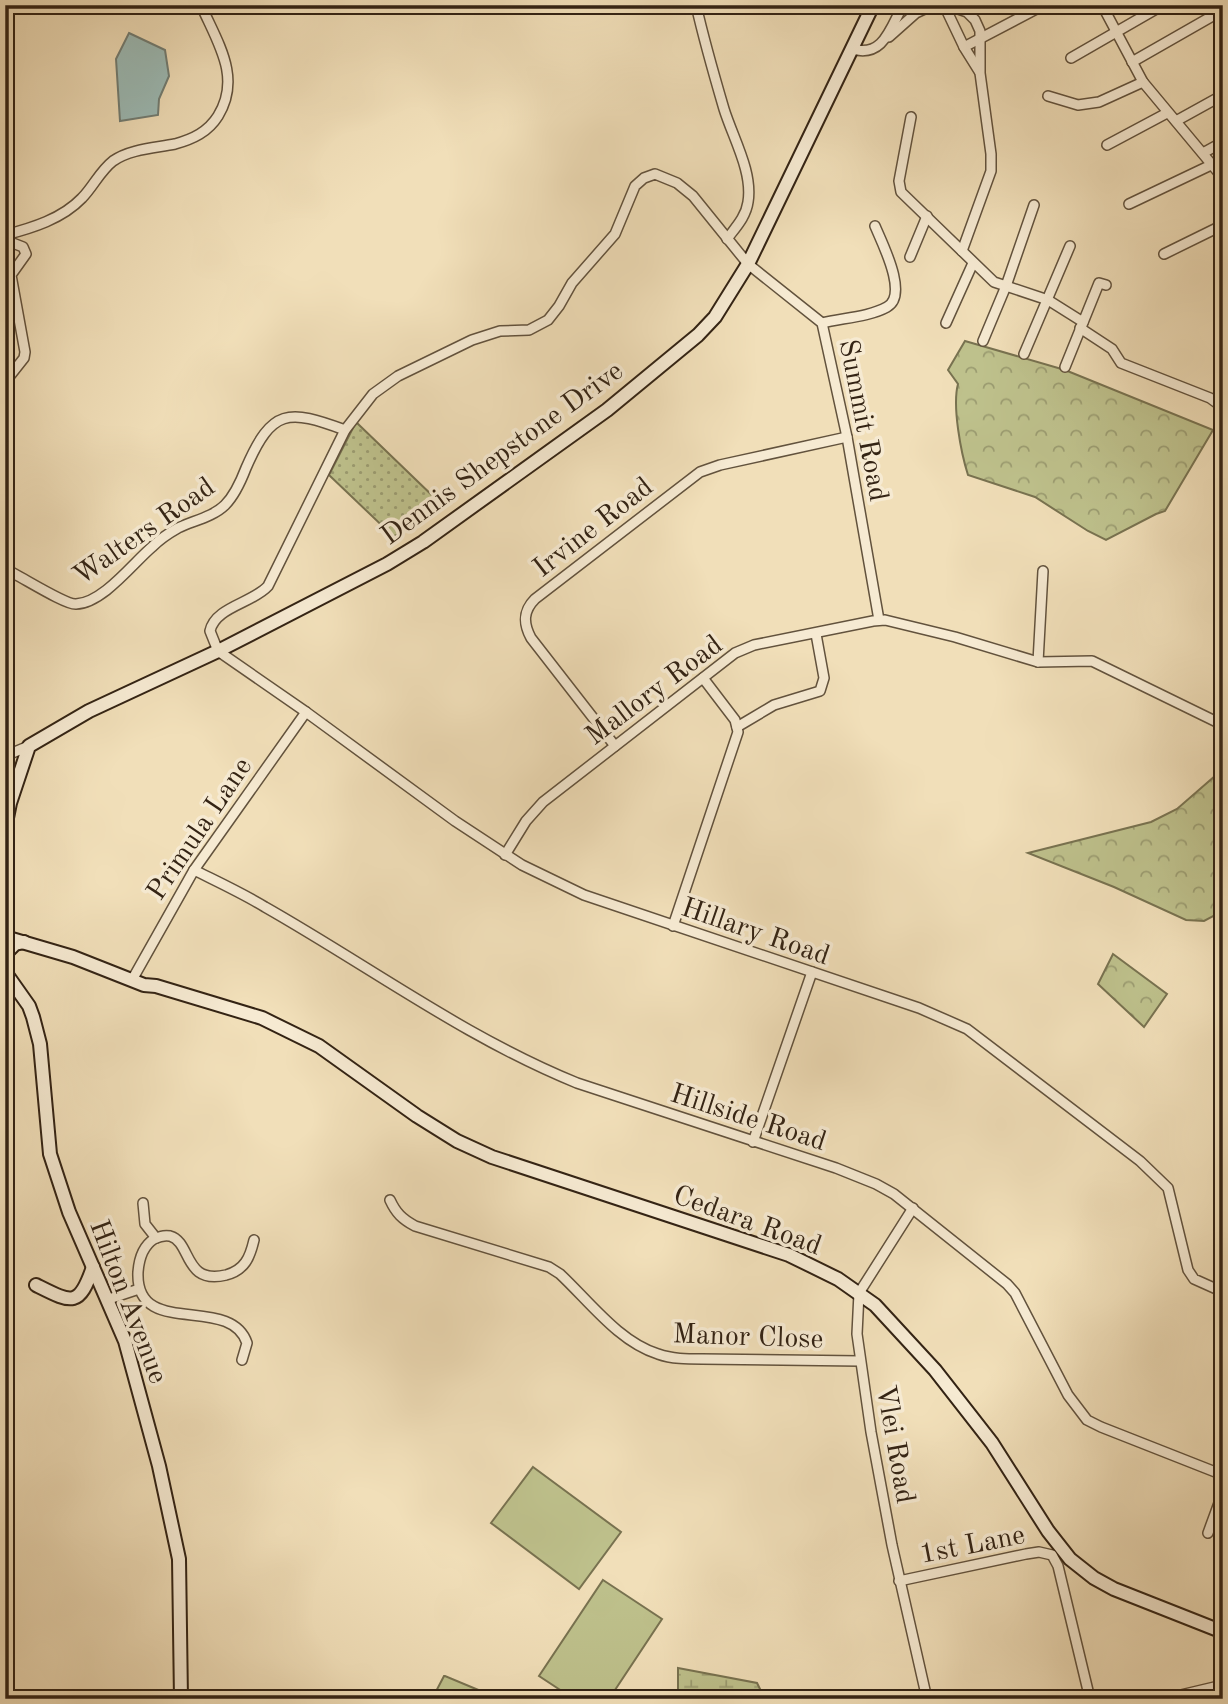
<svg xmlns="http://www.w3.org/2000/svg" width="1228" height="1704" font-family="'Old Standard TT',serif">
<defs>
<pattern id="grass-dots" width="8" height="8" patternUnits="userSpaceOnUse" patternTransform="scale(1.75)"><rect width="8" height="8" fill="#bec18c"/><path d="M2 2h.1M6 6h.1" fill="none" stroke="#9b9c71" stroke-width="1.8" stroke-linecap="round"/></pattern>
<pattern id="forest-crowns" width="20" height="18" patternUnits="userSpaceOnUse" patternTransform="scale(1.75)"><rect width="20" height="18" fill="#bec18c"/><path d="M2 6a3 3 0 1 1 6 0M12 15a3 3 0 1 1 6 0" fill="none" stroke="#9b9c71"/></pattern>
<pattern id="wetland-marsh" width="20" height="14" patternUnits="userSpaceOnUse" patternTransform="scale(1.75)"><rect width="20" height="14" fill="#bec18c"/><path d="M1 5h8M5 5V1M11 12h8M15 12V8" fill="none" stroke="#9b9c71"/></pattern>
</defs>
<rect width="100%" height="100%" fill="#f1dfb9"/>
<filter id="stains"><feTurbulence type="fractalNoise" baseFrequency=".00286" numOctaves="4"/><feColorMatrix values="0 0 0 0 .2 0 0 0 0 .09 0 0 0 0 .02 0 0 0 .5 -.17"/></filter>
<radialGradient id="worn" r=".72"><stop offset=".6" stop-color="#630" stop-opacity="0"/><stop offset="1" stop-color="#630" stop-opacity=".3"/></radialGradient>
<!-- grass -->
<path fill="url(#grass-dots)" stroke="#787250" stroke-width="2" d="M356,422L440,503L394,537L329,475Z"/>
<!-- forest -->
<g fill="url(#forest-crowns)" stroke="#787250" stroke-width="2">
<path d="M965,341L1065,370L1213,430L1165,511L1156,514L1106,540L1088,531L1035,497L968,475C961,453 952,406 958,384L948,370Z"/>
<path d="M1223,769V911L1204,921L1186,920L1114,887L1028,853L1151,822L1177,809Z"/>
<path d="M1113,954L1167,994L1144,1027L1098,984Z"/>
</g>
<!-- wetland -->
<path fill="url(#wetland-marsh)" stroke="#787250" stroke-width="2" d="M678,1668L757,1683L765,1699H678Z"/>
<!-- green -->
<g fill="#bec18c" stroke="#787250" stroke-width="2">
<path d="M533,1467L621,1532L579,1589L491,1523Z"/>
<path d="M603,1580L662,1619L609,1699H574L539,1676Z"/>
<path d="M444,1676H445L500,1699H432Z"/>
</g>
<!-- water -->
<path fill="#9cbbb6" stroke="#727e75" stroke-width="2" d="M129,33L165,50L169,76L159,99L158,115L120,121L116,59Z"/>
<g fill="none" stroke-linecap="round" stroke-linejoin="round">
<!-- street casing -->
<g stroke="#62523d" stroke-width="12">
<g id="street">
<path d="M696,5C704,40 714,75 724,109C733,138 753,172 748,202C746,217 735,228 727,239"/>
<path d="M944,5L964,47L979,71"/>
<path d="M947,5L967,12L975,20L980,31V73L991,154V171L962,251"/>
<path d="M1102,5L1143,82L1223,178"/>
<path d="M889,37L916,13L933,5"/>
<path d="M964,47L1044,5"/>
<path d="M852,49C883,58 890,29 903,5"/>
<path d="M1071,58L1163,5"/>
<path d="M1132,62L1223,10"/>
<path d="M1048,96L1078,105L1099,102L1143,82"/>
<path d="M911,117L899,181L901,192L994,282L1048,300L1083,322"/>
<path d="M1176,121L1223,95"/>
<path d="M1107,145L1167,113"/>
<path d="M1203,153L1223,142"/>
<path d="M1129,204L1211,165"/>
<path d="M5,235C32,228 62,219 82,198C93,187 100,171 113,161C130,149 155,148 175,144C193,139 208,132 218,116C242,77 217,42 201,5"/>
<path d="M5,240L23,247L26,254L11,275L25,352L24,358L5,382"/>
<path d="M1164,254L1223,225"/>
<path d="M910,257L927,216"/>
<path d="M822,323C842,318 869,317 887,307C909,295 882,243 875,226"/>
<path d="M946,323L973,263"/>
<path d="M1080,328L1112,349L1121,363L1210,398L1221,406"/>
<path d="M983,341L1006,286L1034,205"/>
<path d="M1024,354L1070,246"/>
<path d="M1065,367L1099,283L1106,285"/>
<path d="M5,569C19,575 65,605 76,604C103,603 133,563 152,547C159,540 169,533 178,528C192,521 213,517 225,505C235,495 241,481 246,468C272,408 288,409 345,430"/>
<path d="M879,620L847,437L822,323L748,264L693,196L677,183L655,174L644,178L635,186L615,234L572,283L559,306L548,320L529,330L500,331L472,340L398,376L373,394L345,430L268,586C253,603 215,607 210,631L218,651L306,712L455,821L522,865L584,895L919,1008L967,1029L1140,1161L1168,1188L1188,1270L1194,1279L1223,1292"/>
<path d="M1038,662L1043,571"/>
<path d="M737,727L774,705L820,691L824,678L816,634"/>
<path d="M615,746L531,638C523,623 523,611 535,599L700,472L720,465L847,437"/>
<path d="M5,756L29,746"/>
<path d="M505,855L526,821L543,802L735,653L754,645L873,621L885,620L955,637L1038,662L1092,661L1223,725"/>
<path d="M194,870C218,882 242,893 265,907C369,966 466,1038 577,1083L836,1168L876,1184L894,1194L1007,1284L1015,1293L1068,1395L1087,1420L1101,1427L1223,1475"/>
<path d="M673,926L738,732L735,720L703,678"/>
<path d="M132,980L194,870L306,712"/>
<path d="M753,1142L812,972"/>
<path d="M390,1200C396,1213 402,1219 415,1226L549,1267L560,1274C589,1301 619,1342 658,1354C672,1359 687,1359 702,1359L860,1361"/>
<path d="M143,1203L145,1224L156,1238"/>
<path d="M913,1208L859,1293L857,1334L871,1432L892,1545L927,1699"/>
<path d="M109,1299L139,1289"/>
<path d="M242,1360L247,1343C230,1293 135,1340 138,1272C139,1259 143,1246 154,1239C158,1237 165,1235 170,1236C192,1242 183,1285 226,1275C245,1270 250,1257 254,1240"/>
<path d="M1208,1533L1223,1492"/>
<path d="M899,1581L1026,1554L1039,1552L1052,1555L1058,1566L1090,1699"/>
<path d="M1164,1699L1223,1685"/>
</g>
</g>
<!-- secondary casing -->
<g stroke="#332314" stroke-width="16">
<g id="secondary">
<path d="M5,828L10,803L29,746L89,711L218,651L387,564L423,542L607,410L698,335L715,317L748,264L873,5"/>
<path d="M5,937L73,957L144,985L156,986L262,1018L319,1046L417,1116L457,1141L492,1157L789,1255L838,1279L875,1305L935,1370L992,1443L1048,1531L1070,1559L1094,1578L1114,1589L1223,1632"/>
<path d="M5,954L15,944L24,942"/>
<path d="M5,972L29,1006L33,1017L40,1044L50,1154L69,1212L125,1341L159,1466L179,1559L181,1699"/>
<path d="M36,1285C72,1303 79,1308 93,1267"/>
</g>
</g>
<!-- street -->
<use href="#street" stroke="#f6ead2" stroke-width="9"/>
<!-- secondary -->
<use href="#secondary" stroke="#f6ead2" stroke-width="12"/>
</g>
<g text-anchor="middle" stroke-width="7" stroke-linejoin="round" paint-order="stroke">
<!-- street labels -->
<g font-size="28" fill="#332314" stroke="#f6ead2">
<text transform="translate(865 420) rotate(79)" y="10">Summit Road</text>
<text transform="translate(501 452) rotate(-36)" y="10">Dennis Shepstone Drive</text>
<text transform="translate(592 526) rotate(-38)" y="10">Irvine Road</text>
<text transform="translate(143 530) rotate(-35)" y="10">Walters Road</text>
<text transform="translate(653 689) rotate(-37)" y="10">Mallory Road</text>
<text transform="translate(198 828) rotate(-56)" y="10">Primula Lane</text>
<text transform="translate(756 930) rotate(19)" y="10">Hillary Road</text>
<text transform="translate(749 1116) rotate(18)" y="10">Hillside Road</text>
<text transform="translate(748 1219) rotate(20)" y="10">Cedara Road</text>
<text transform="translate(130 1301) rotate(69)" y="10">Hilton Avenue</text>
<text transform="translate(748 1335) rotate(2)" y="10">Manor Close</text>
<text transform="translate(897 1444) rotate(80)" y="10">Vlei Road</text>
<text transform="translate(972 1543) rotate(-11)" y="10">1st Lane</text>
</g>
</g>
<!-- margin -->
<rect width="1228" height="1704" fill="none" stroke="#f1dfb9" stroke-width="28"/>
<rect x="7" y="7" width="1214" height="1690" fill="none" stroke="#332314" stroke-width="3.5"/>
<rect x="14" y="14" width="1200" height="1676" fill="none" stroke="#332314" stroke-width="2"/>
<rect width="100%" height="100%" filter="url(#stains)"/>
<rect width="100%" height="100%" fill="url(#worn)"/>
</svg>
